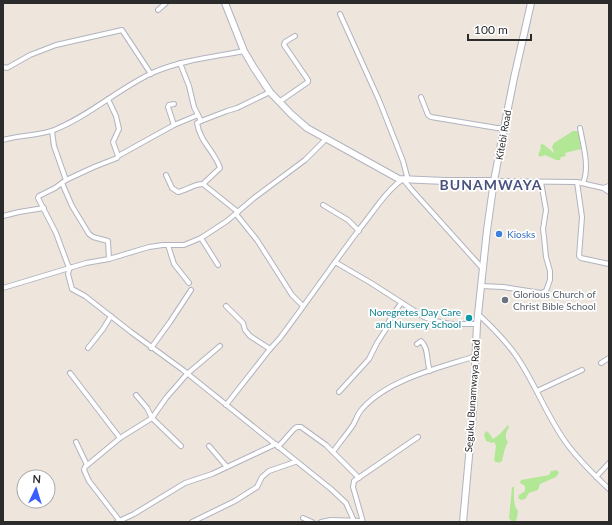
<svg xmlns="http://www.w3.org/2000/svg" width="612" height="525" font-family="Lato,sans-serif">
<rect width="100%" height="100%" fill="#eee6dd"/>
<!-- green -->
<g fill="#b2e796">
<path d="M573,131H578L579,132L581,149L565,153L566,156L561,157L560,160H556L545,155L540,157L538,155L541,148L540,145L543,144L554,153L552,147L554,143Z"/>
<path d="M508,425L509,427C506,432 504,437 508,442L505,448L502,461L499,463L494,461L496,446L494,442L492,443L486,441L484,435L486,431L489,433L493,439L500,434Z"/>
<path d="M557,470L559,473L556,477L540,484L538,490L529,493L525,499L521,500L518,498L519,495L525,491V486L520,483L521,480L549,475L551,471Z"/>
<path d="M512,487H514C514,494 513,506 518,511L517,518L515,522H512L509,518Z"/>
</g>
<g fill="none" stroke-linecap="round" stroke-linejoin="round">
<!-- stream -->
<g stroke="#6ad0f5" stroke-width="1.5">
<path d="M525,44L530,22"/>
<path d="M507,134L508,123"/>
<path d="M498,183L512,184"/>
<path d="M515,184H524"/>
</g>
<!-- street casing -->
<g stroke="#b1b3c0" stroke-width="6">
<g id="street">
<path d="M158,10L166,3"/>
<path d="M340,14L379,100L403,161L408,180"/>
<path d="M180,63L189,86L194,107L201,121L227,111L237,108L270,92"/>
<path d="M3,67L7,68L30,55L56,45L122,30L151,74"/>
<path d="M421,97L428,115L431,117L497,128H504"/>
<path d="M279,102L308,82V80L284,45L285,42L295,36"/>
<path d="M201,121L197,123C200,142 215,152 220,168L203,184"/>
<path d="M174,125L198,115"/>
<path d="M580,128C583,145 590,167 583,183"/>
<path d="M52,131L54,146L66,180L55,188L39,196L38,198L56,233L69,268"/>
<path d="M3,140C19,135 38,136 54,130C89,116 118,89 152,73C181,60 213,57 244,51"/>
<path d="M118,156L174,125L168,107L169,105L174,104"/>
<path d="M166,175L172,188L178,192C187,190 194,184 203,184L238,212"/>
<path d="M66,180L94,167L117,158L118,156L113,142L119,129L116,116L108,99"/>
<path d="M494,181L577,182L603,188L609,186"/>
<path d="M577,182L582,217L579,256L581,258L609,264"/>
<path d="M603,188L609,192"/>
<path d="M323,205L348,220L359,231"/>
<path d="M236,214L257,240L292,295L303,306"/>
<path d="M3,216L19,212L44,208"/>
<path d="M201,238L218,265"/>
<path d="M168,245L174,264L189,283"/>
<path d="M109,259L149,247L163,245H184L201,238L227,221L254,198L305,160L326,139"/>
<path d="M335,262L371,283L424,317L435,321L451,324H477"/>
<path d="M70,267L68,274L72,289L85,296L131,332L183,370L331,489L346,503L354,521"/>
<path d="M481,286L503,287L541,293L546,291L550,280V271L546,257L544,237L543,229L546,210L541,182"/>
<path d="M3,288L86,263L109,259L108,241L93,237L89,234L72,206L62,183"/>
<path d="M226,306L243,323L245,330L250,336L270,349"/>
<path d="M478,314C492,327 506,341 517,357C536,385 547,417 567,444C579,460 594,475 609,489"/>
<path d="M417,344L421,341C429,348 426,361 430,371"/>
<path d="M88,348L103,329L111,316"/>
<path d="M151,348L170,322L191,290"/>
<path d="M601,363L609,358"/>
<path d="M70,373L120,438"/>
<path d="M537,391L582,370"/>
<path d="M339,392L369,359L377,343L386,329L389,321L401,303"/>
<path d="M136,395L147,408L152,418L166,398L187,374L220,346"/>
<path d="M226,405L270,349L280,338C307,302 333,264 361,227C374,211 386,191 403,179L411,189L483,269"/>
<path d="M76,442L87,465"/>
<path d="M209,446L227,467"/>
<path d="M278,447L294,429L297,427H301L326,445L359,478"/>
<path d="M333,452C339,443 347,434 353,425C356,420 358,413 362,409C388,379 439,368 476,356"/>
<path d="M596,477L609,463"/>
<path d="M303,518L312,522"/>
<path d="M119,520L89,481L84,470L85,467L120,438L152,418L181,446"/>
<path d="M117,522L134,514L185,483L212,474L276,444"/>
<path d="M192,522L235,501L257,487L262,477L269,471L295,462"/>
<path d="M321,522L331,520L362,521"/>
<path d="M363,522L353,487L354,481L418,437"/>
</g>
</g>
<!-- secondary casing -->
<g stroke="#b1b3c0" stroke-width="8">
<g id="secondary">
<path d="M225,3L244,51L254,68L270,92L291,114L307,128L399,179L445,181H494"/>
<path d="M463,522L473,412L477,324L487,230L494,181L504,128L514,78L531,3"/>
</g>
</g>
<!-- street -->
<use href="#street" stroke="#fff" stroke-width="4"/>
<!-- secondary -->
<use href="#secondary" stroke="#fff" stroke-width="6"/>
</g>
<!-- markers -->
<circle fill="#3f7fe0" stroke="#fff" stroke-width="1.5" cx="499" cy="234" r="4"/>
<circle fill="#6b7280" stroke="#fff" stroke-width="1.5" cx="505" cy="300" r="4"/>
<circle fill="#0f9aa8" stroke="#fff" stroke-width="1.5" cx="469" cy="318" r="4"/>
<g text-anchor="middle" stroke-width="3.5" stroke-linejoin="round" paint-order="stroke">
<!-- street labels -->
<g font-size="10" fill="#2b2b2b" stroke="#fff">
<text transform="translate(503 135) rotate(-80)" y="4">Kitebi Road</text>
<text transform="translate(472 396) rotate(-86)" y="4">Seguku Bunamwaya Road</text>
</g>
<!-- shop labels -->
<g font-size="10" fill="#366cbe" stroke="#fff" text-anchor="start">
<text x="507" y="238">Kiosks</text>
</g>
<!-- worship labels -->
<g font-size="10" fill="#5b616d" stroke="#fff" text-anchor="start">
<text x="513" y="298">Glorious Church of<tspan x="513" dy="12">Christ Bible School</tspan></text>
</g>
<!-- culture labels -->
<g font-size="10" fill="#0d838f" stroke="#fff" text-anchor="end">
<text x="461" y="316">Noregretes Day Care<tspan x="461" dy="12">and Nursery School</tspan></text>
</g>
<!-- district labels -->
<g font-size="14" font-weight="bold" letter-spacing="1" fill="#49527f" stroke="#fff">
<text x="491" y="190">BUNAMWAYA</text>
</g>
</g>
<!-- border -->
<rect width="612" height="525" fill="none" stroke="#2b2b2b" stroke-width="8"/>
<!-- north arrow -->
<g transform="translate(36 489) rotate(4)"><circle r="19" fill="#ffffff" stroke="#aaaaaa"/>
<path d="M0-3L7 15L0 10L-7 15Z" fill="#385eff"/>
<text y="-6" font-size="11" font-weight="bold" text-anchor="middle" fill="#2b2b2b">N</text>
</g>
<!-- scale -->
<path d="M468 34v6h63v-6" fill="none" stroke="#2b2b2b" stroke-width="2"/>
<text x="474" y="34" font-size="12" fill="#2b2b2b" stroke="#ffffff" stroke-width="3" paint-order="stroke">100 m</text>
</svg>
